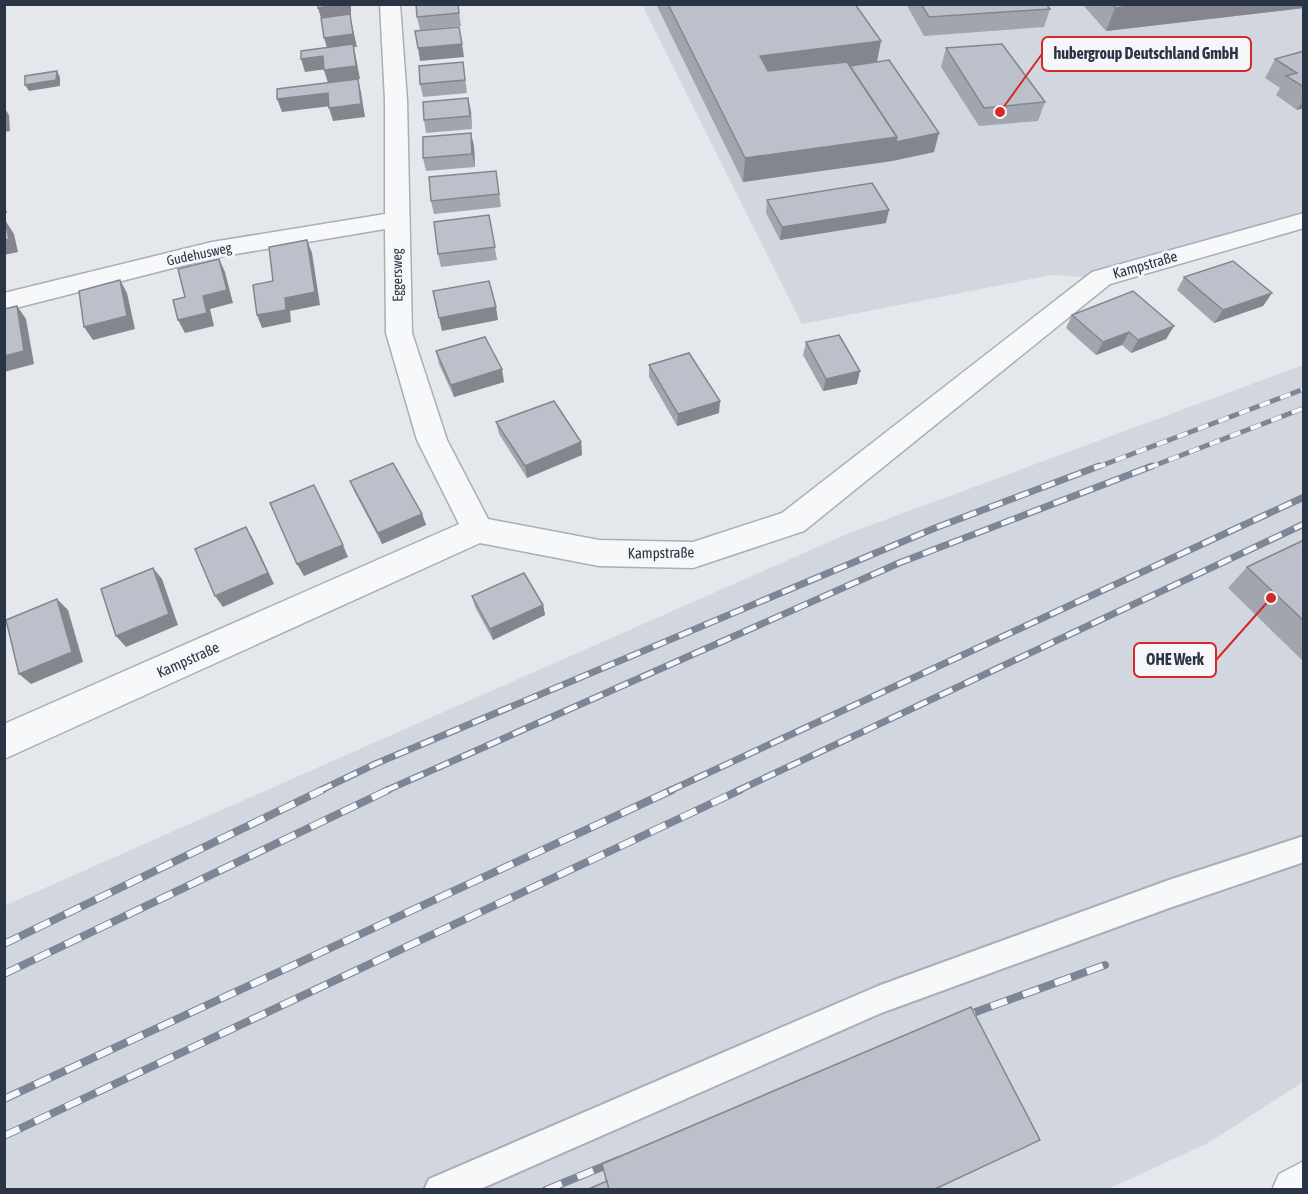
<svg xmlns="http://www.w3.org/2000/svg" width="1308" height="1194" font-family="'Asap Condensed',sans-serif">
<rect width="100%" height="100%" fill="#e4e7ec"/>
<!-- built -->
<g fill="#d2d6de">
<path d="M642,5H1303V220L1101,278L1052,275L802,324Z"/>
<path d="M1303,365V1082L1208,1143L1108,1189H5L4,906L847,534Z"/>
</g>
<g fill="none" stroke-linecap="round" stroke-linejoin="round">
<!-- service casing -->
<g stroke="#a9aeb7" stroke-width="4">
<path id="service" d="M1304,836V862L1169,908L881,1013L478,1190H424L429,1179L878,986L1169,880Z"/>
</g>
<!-- minor casing -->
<g stroke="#a9aeb7" stroke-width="3">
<path id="minor" d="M380,4H400L407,100L412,333L447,440L488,519L599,540L693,542L782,513L1092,272L1304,213V228L1110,284L804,531L693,568L599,566L480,543L4,759V724L459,524L417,440L386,333L385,229L212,258L4,311V293L212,242L385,214V100Z"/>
</g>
<!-- tertiary casing -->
<g stroke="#a9aeb7" stroke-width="3">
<path id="tertiary" d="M1304,1161V1190H1272L1279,1174Z"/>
</g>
<!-- service -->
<use href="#service" fill="#f7f8fa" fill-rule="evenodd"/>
<!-- minor -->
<use href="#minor" fill="#f7f8fa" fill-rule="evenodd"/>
<!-- tertiary -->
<use href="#tertiary" fill="#f7f8fa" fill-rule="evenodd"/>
<!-- rail-far2 casing -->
<g stroke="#7d8696" stroke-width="5">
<g id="rail-far2">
<path d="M1095,468L1304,389"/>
<path d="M1148,468L1304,408"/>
</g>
</g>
<!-- rail-far1 casing -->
<g stroke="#7d8696" stroke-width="7">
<g id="rail-far1">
<path d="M319,791L375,764L935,528L1099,466"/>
<path d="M385,791L899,563L1152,466"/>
<path d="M669,791L1304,497"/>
<path d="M737,791L1304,524"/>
</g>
</g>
<!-- rail casing -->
<g stroke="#7d8696" stroke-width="8">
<g id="rail">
<path d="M4,944L322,790"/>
<path d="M4,974L388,790"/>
<path d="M959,1018L1105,965"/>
<path d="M4,1099L672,790"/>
<path d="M4,1136L740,790"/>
<path d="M546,1190L619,1160"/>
</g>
</g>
<!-- rail-far2 -->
<use href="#rail-far2" stroke="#f4f6f9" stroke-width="4" stroke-dasharray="11" stroke-linecap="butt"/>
<!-- rail-far1 -->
<use href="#rail-far1" stroke="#f4f6f9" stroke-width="4.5" stroke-dasharray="14" stroke-linecap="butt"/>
<!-- rail -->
<use href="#rail" stroke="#f4f6f9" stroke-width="6" stroke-dasharray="17" stroke-linecap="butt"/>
</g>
<!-- wall -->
<g fill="#a1a5ae">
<path d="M458,4L461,26L420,30L417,17Z"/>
<path d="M656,4H855L881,41L877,62L934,152L892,161L743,182Z"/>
<path d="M906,4H1046L1050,9L1044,27L924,36Z"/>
<path d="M1082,4H1304V8L1106,31Z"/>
<path d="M946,48L1045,102L1038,121L979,126L941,67Z"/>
<path d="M1304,51V108L1297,110L1276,95L1280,88L1265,78L1275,59Z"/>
<path d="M463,62L467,93L423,97L420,84Z"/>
<path d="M468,98L472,129L426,133L424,120Z"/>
<path d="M474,146L475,167L426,171L423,158Z"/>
<path d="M496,171L501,207L434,214L431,201Z"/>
<path d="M767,200L886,223L780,240L766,213Z"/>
<path d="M489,215L497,260L441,267L438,254Z"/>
<path d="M1184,277L1272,293L1263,306L1214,323L1177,290Z"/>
<path d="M1072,315L1174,326L1166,339L1131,353L1122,345L1096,355L1066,328Z"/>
<path d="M806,342L857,384L823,391L803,355Z"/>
<path d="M436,351L504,382L454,397L439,364Z"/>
<path d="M649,365L719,413L677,426L649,377Z"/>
<path d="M496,422L581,442L582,455L527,478L499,434Z"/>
<path d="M350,481L422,514L426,525L382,544L355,493Z"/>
<path d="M1304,540V662L1228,588L1247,567Z"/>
<path d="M472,596L543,605L545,615L493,640L475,607Z"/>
</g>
<!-- shaded-wall -->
<g fill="#83868d">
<path d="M339,4H351V16H350L357,47H354L360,79H358L361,92L365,117L333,121L329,108L328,83L324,70L328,51L324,38L322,21L318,8Z"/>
<path d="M1142,4H1304V8L1106,31L1115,8Z"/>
<path d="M881,41L876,65L758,80L760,56Z"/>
<path d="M462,44L464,57L420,61L418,48Z"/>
<path d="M323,56L327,69L305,72L301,59Z"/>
<path d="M57,71L60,77V86L29,91L25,85Z"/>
<path d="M328,93L331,106L282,112L277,99Z"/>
<path d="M468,98L471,111L472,129L470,116Z"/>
<path d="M1304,99V108L1297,110Z"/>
<path d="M4,107L9,115L10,131L4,132Z"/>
<path d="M471,133L474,146L475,167L472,154Z"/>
<path d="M939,133L934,152L892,161L743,182L745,158L897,137Z"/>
<path d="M4,200L7,213H4Z"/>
<path d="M889,210L886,223L780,240L782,227Z"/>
<path d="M5,220L14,234L18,252L4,255Z"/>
<path d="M307,240L312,253L320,305L290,311L291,322L262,328L257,315L285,298Z"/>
<path d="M219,259L225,272L233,303L210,309L214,326L185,333L178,320L203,296Z"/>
<path d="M120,280L127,293L135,329L93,340L84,327Z"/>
<path d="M1272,293L1263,306L1214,323L1223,310Z"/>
<path d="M17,306L26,319L34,364L4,372V356Z"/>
<path d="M496,307L498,320L442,331L439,318Z"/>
<path d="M1174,326L1166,339L1131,353L1138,340Z"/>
<path d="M1129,332L1122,345L1096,355L1103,342Z"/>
<path d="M502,369L504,382L454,397L451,385Z"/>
<path d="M860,371L857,384L823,391L826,379Z"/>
<path d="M720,401L719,413L677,426L678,414Z"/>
<path d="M581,442L582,455L527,478L525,466Z"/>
<path d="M422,514L426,525L382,544L378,533Z"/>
<path d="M246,527L253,539L274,584L223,607L215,596Z"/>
<path d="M343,545L348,557L304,576L297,564Z"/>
<path d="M153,568L162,579L178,625L126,647L116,636Z"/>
<path d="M57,599L68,610L83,662L31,684L19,674Z"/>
<path d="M543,605L545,615L493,640L490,629Z"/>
</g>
<!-- building -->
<g fill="#bbc0ca" stroke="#83868d" stroke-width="1.5">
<path d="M318,4H339L318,8Z"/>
<path d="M416,4H458L459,13L417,17Z"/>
<path d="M668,4H855L881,41L760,56L768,71L847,62L897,137L745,158Z"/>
<path d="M921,4H1046L1050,9L929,17Z"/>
<path d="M1112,4H1142L1115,8Z"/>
<path d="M350,14L353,34L324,38L321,18Z"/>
<path d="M459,27L462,44L418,48L415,31Z"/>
<path d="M353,44L356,66L324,70L323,56L301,59V51Z"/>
<path d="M1002,44L1045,102L984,108L946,48Z"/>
<path d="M1304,51V87L1286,76L1297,73L1275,59Z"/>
<path d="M889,60L939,133L896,142L897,137L850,66Z"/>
<path d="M463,62L465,80L420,84L419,66Z"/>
<path d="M57,71L56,80L25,85V76Z"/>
<path d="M358,79L361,104L329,108L328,93L277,99V89Z"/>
<path d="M468,98L470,116L424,120L423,102Z"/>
<path d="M471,133L472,154L423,158V137Z"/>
<path d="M496,171L499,194L431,201L429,177Z"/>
<path d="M872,183L889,210L782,227L767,200Z"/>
<path d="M489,215L495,247L438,254L434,222Z"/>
<path d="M5,220L9,239L4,240V221Z"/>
<path d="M307,240L315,292L285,298L286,310L257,315L253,285L273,281L269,247Z"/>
<path d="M219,259L227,290L203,296L207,313L178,320L173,300L185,297L178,269Z"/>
<path d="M1233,261L1272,293L1223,310L1184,277Z"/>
<path d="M120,280L127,316L84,327L79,291Z"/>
<path d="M489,281L496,307L439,318L433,291Z"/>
<path d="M1133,291L1174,326L1138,340L1129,332L1103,342L1072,315Z"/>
<path d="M17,306L24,351L4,356V309Z"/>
<path d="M839,335L860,371L826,379L806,342Z"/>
<path d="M485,337L502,369L451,385L436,351Z"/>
<path d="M689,353L720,401L678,414L649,365Z"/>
<path d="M554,401L581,442L525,466L496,422Z"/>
<path d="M393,463L422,514L378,533L350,481Z"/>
<path d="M314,485L343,545L297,564L270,503Z"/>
<path d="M246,527L268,573L215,596L195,549Z"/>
<path d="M1304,540V621L1247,567Z"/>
<path d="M153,568L169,614L116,636L101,589Z"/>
<path d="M524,573L543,605L490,629L472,596Z"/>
<path d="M57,599L72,652L19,674L6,620Z"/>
<path d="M971,1007L1040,1140L933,1190H609L602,1164Z"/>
<path d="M607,1181L609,1190H586Z"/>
</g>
<g text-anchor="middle" stroke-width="6" stroke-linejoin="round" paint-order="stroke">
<!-- far-street labels -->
<g font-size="14" fill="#2b3445" stroke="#f4f6f9">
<text transform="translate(199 254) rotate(-12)" y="5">Gudehusweg</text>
<text transform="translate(397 275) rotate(-91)" y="5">Eggersweg</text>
</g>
<!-- street labels -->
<g font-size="15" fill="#2b3445" stroke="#f4f6f9">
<text transform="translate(1145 265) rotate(-16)" y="5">Kampstraße</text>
<text transform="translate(661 553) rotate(-1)" y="5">Kampstraße</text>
<text transform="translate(188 660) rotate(-24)" y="5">Kampstraße</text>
</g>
</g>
<!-- callouts -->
<path fill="none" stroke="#d62828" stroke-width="2" d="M1000 112L1042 54M1271 598L1216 660"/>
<g fill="#d62828" stroke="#f4f6f9" stroke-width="2">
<circle cx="1000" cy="112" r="6"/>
<circle cx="1271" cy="598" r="6"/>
</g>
<g fill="#f4f6f9" stroke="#d62828" stroke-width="2">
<rect x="1042" y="37" width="209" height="34" rx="6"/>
<rect x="1134" y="643" width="82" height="34" rx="6"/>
</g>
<g font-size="16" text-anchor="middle" font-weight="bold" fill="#2b3445">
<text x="1146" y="59">hubergroup Deutschland GmbH</text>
<text x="1175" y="665">OHE Werk</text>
</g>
<!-- border -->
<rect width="1308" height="1194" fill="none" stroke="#2b3445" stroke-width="12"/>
</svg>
